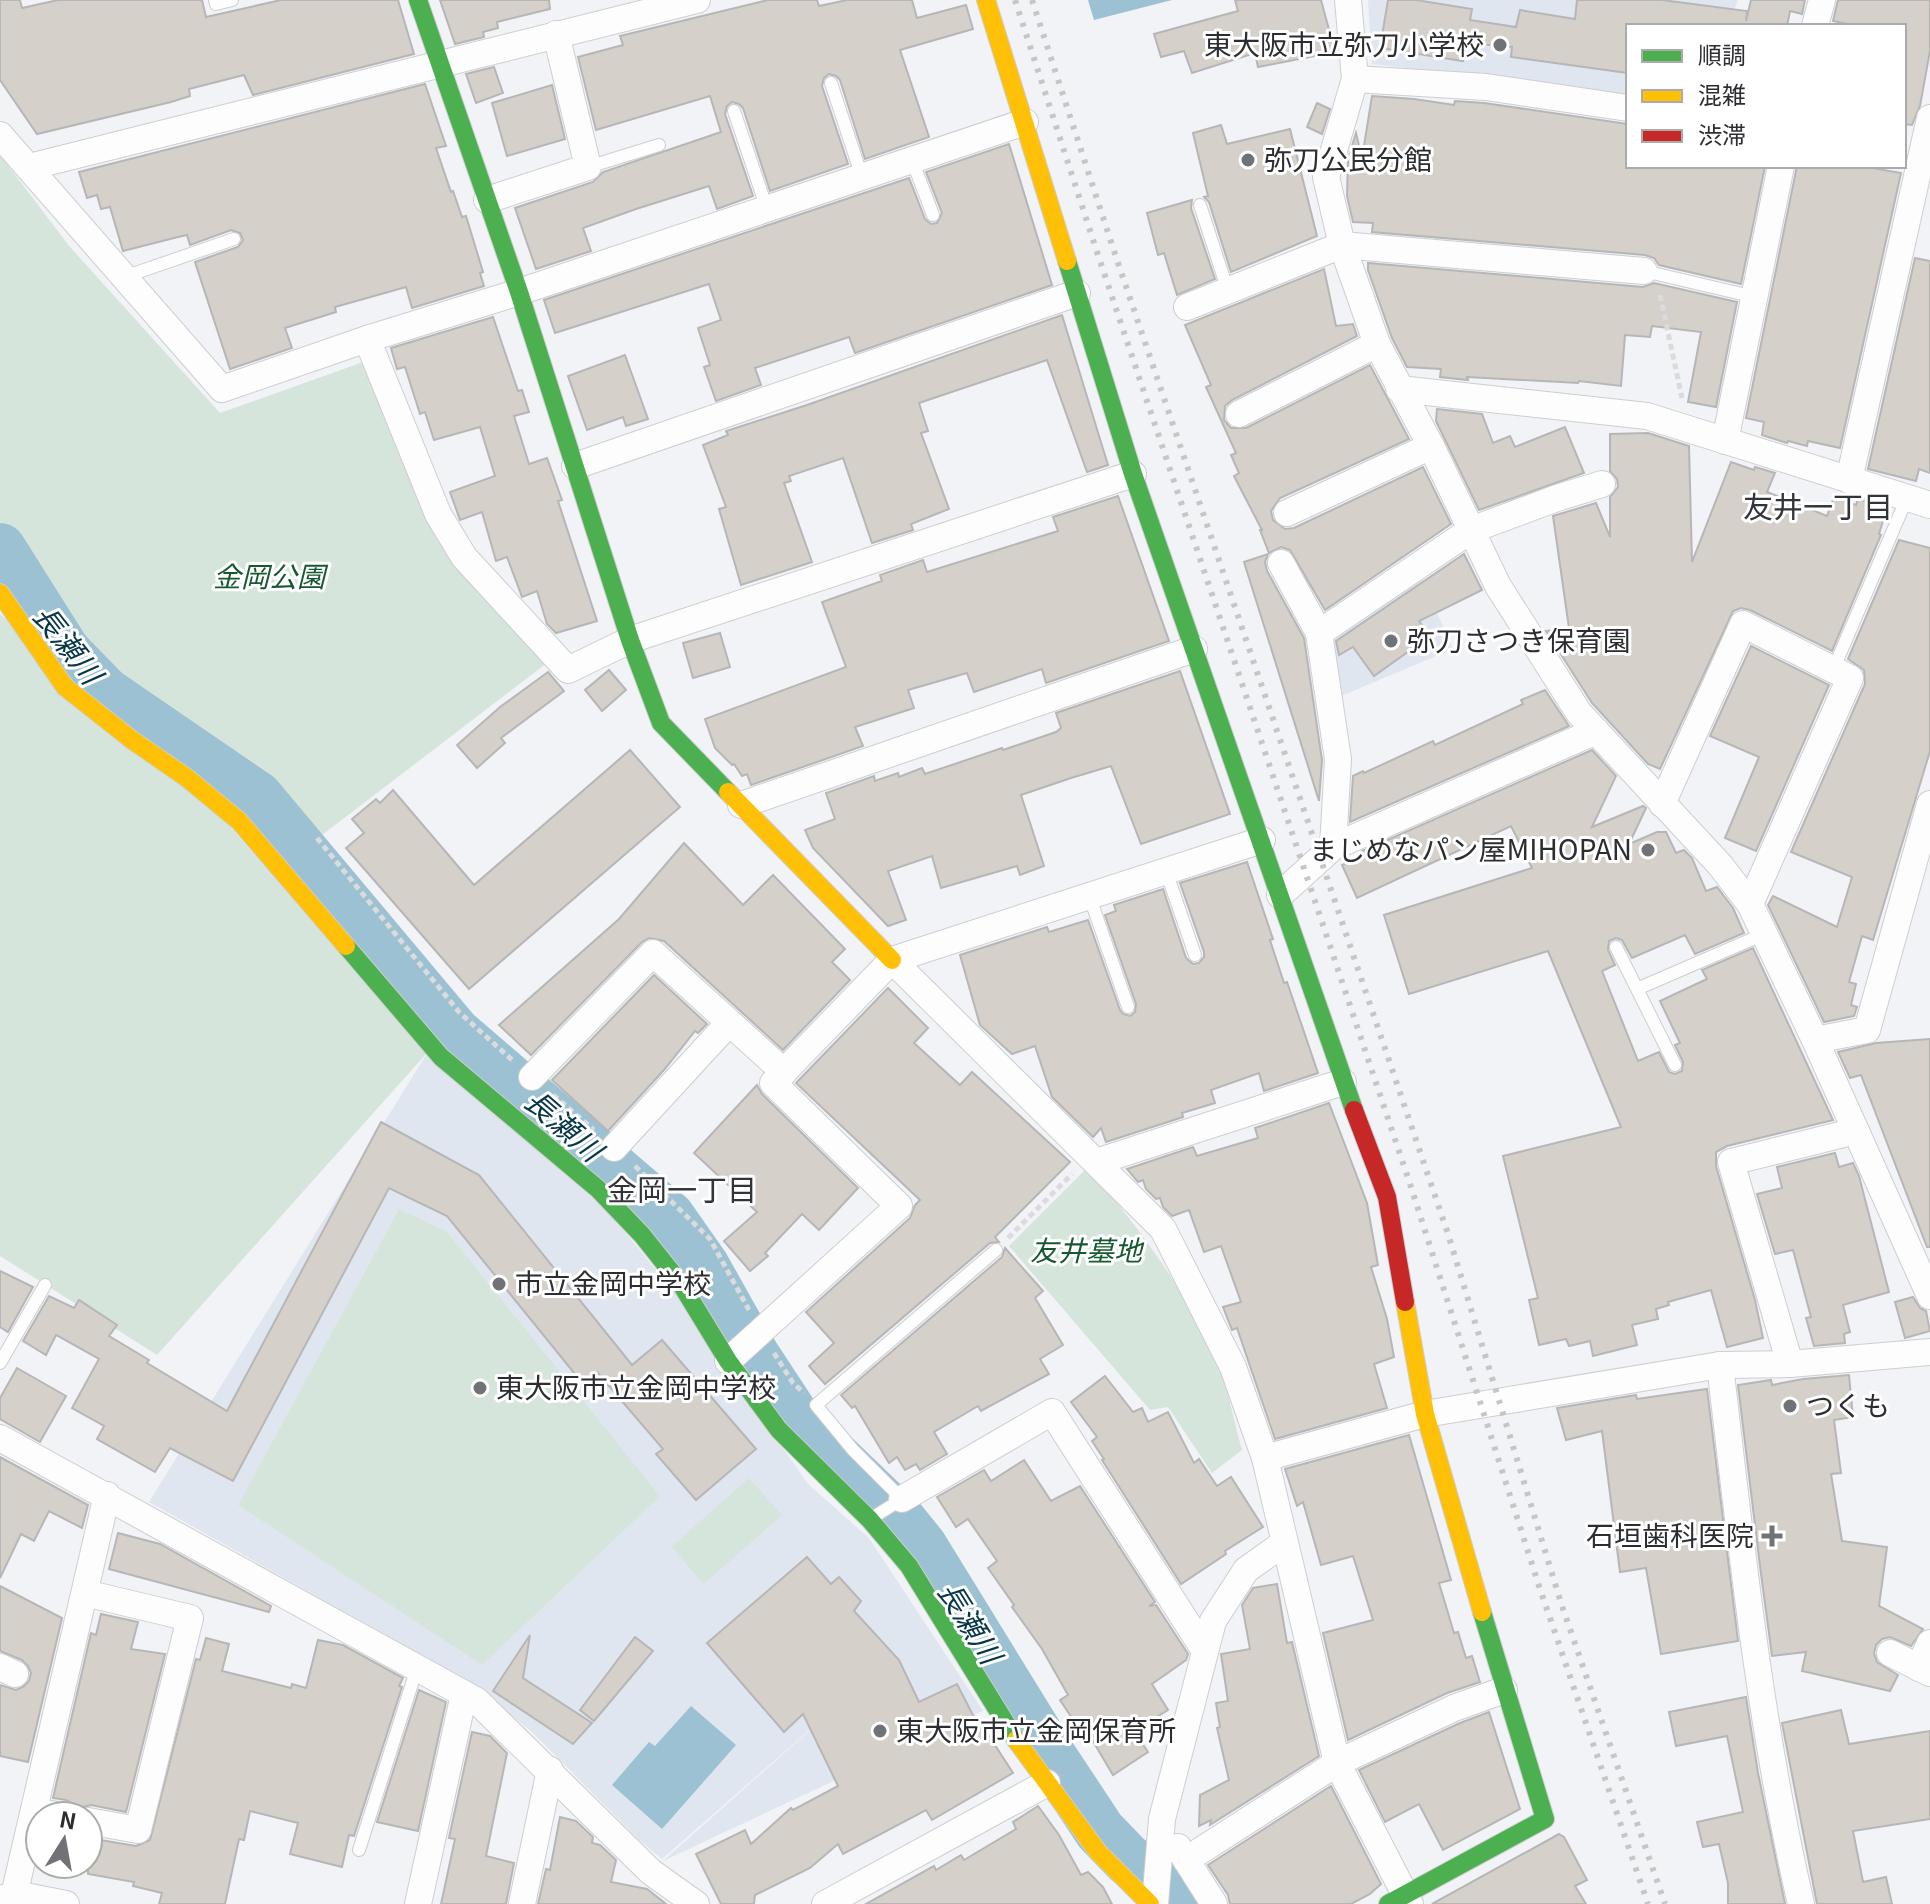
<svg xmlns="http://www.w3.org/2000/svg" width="1930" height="1904" font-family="Georgia,'Noto Sans JP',serif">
<rect width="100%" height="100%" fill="#f1f3f6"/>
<!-- built -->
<g fill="#e0e6ef">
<path d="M1368,0H1738L1728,26H1628V94L1372,64Z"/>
<path d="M1421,577L1453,649L1341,696L1332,633Z"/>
<path d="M426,1055L607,1210L674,1292L808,1484L869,1538L983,1711L663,1861L845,1699L662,1859L638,1839L532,1732L470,1682L149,1502Z"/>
</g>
<!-- green -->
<g fill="#d6e5db">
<path d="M0,155L70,247L220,413L366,361L397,433L547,663L309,845L245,771L103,665L0,522Z"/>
<path d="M0,614L227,823L426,1054L157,1355L0,1256Z"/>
<path d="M1088,1167C1139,1229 1192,1296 1221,1373C1230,1398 1235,1425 1242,1450L1212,1473L1168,1407L1150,1410L1009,1246Z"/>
<path d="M399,1209L447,1232L660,1496L482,1665L238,1505Z"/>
<path d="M749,1478L782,1515L704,1584L671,1547Z"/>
</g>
<!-- water -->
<g fill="#9cc1d2">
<path d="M1088,0H1172L1094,20Z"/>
<path d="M691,1706L736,1745L662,1829L612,1785L649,1742L655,1746Z"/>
</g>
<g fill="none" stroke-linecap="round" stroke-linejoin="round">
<!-- river -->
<path stroke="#9cc1d2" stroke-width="52" d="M0,549L65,652L105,693L257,797L455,1033L669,1217L704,1267L754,1356L796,1420L900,1520L921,1546L1051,1757L1100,1831L1127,1859L1184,1904"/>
</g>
<!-- building -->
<g fill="#d5d0ca" stroke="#b7b6b7" stroke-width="2">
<path d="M0,0H20L22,8L58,0H202L206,17L281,0H398L414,54L253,95L244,75L189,89L190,96L171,102L37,134L0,80Z"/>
<path d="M440,0H549L550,9L497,22L498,28L483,32L484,37L455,44Z"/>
<path d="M768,0H817L819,6L847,0H912L917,18L966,5L973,29L900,50L929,137L865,159L840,80L836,76L829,74L824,78L822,86L848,164L770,191L743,108L739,104L732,102L727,106L725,114L753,196L717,209L709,186L636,209L583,228L591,251L536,269L515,208L593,182L603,172L721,132L710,96L596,130L578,57L623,45L620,36Z"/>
<path d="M1235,0H1321L1335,52L1258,67L1255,53L1192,73L1184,51L1161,57L1154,34L1238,11Z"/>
<path d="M1388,0H1416L1472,9L1470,20L1516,27L1520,10L1575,19L1577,0H1662L1747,11L1746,21L1751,0H1805L1802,14L1790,11L1787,26H1628V73L1511,57L1512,47L1467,43L1463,61L1380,48Z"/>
<path d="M1838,0H1930V51L1920,106L1912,125L1904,124V26H1857L1833,21Z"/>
<path d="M494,67L503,93L476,103L466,74Z"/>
<path d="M425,84L446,146L436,148L451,192L453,191L462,217L466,216L483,272L480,273L484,286L412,308L406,287L335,307L336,312L285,328L292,348L230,369L195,262L238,247L243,240L240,233L231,230L190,245L187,235L178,237L123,251L110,207L101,209L97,195L87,198L79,172Z"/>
<path d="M552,85L565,139L507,156L492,103Z"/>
<path d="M1372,96L1414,99L1454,105L1455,101L1484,103L1628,124V166H1765L1741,284L1659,265L1654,258L1645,255L1372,232L1373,223L1353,222L1347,196L1348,159L1356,133L1362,158Z"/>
<path d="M1317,103L1330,109L1322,134L1307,127Z"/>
<path d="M1221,125L1227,144L1290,129L1317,236L1231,272L1209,202L1204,197L1208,196L1193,133Z"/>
<path d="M1009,144L1052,285L855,353L849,337L755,368L761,385L716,401L704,367L710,365L698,328L721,320L709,284L555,333L544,300L909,178L925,219L931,224L937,223L942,213L926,172Z"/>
<path d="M1797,166H1861L1901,173L1840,448L1808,441L1807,446L1788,441L1787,443L1762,435L1764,422L1746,418Z"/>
<path d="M1192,200L1191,208L1215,279L1177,295L1164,253L1158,255L1147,213Z"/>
<path d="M1915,258L1930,261V473L1919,469L1916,481L1868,469Z"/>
<path d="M1368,263L1643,287L1654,283L1737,302L1716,407L1688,402L1701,332L1652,326L1650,337L1625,335L1621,386L1579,381L1578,383L1467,377L1468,380L1440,377L1441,369L1407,367L1392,338L1368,270Z"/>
<path d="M1324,269L1336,326L1353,324L1357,336L1232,400L1225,406L1224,420L1231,428H1246L1370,365L1409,439L1280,498L1271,511L1273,520L1285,529L1294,528L1423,467L1451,524L1325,610L1290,550L1281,547L1269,553L1260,530H1262L1234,476L1239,473L1231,455L1236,453L1206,387L1211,385L1185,325Z"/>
<path d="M1062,315L1108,465L1087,472L1047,360L919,403L928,431L921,433L949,509L911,524L913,530L872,543L843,458L789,476L791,481L784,483L812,562L741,585L719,509L726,507L703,445L728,435L726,431L807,405Z"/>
<path d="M493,317L518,391L522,390L529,412L514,416L529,464L547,458L562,500L558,501L597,621L556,633L547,624L537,591L522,597L507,557L496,561L482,512L460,520L450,492L495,476L480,427L434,440L425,412L420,414L405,367L397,369L391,348Z"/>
<path d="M625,355L648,419L626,426L623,417L587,430L568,376Z"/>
<path d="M1437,409L1482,414L1493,443L1510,436L1515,447L1565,427L1584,473L1479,510L1436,421Z"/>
<path d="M1648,433L1689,446L1692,562L1731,462L1754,470L1755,467L1775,473L1767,492L1827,516L1834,497L1856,505L1858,499L1887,508L1879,534L1881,535L1832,651L1750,610L1741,608L1733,611L1660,769L1648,764L1592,703L1546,631L1569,628L1553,516L1596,503L1610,537V497L1618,487L1617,479L1610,471V434Z"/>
<path d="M1118,496L1169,641L1046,683L1042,669L974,692L967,673L908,690L914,708L855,727L863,746L751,785L747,774L742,776L734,764L732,765L715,748L705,719L846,667L822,602L882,581L880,575L923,560L927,572L1058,531L1053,517Z"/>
<path d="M1899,540L1930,548V751L1873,940L1862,936L1849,982L1856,984L1851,1005L1857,1007L1854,1016L1824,1022L1768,905L1773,896L1837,927L1852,877L1791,852L1865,684L1864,670L1848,659Z"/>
<path d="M1268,554L1265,562L1267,571L1304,638L1322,760L1319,801L1244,562Z"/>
<path d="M1464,554L1482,590L1419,621L1430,636L1374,676L1353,647L1339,655L1336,641Z"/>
<path d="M720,633L730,667L693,678L683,643Z"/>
<path d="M1751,646L1829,685L1756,851L1725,838L1759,757L1710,736Z"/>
<path d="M609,670L626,690L602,711L585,690Z"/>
<path d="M1180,671L1230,814L1141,844L1111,766L1071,778L1021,795L1044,866L1020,875L1017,866L941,888L932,856L888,871L906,920L888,926L813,848L805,830L835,819L826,793L874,776L875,781L898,773L899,777L922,768L925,774L1002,748L1003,750L1056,732L1061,728L1056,713Z"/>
<path d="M548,672L564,691L501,738L505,743L477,768L457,745L500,707Z"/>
<path d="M1545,690L1569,726L1350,822L1353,776L1363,771L1364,773L1433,741L1435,745L1523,704L1521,700Z"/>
<path d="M630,750L680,807L469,989L346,848L364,833L352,819L376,799L380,803L393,790L474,885Z"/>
<path d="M1592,750L1616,776L1592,827L1643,806L1646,808L1629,844L1657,832H1666L1676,853L1684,850L1692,858L1706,891L1717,887L1733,908L1744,933L1695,954L1685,935L1632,958L1622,940L1616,938L1609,941L1608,950L1615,965L1602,971L1638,1061L1659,1052L1669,1072L1675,1074L1682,1071L1683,1062L1675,1045L1680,1043L1660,1001L1707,979L1702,970L1753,948L1833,1120L1727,1146L1716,1152V1166L1755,1300L1763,1338L1727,1347L1711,1290L1668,1302L1669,1305L1656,1309L1658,1319L1632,1325L1637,1345L1593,1356L1590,1341L1569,1346L1566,1339L1539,1345L1529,1300L1538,1298L1503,1156L1621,1127L1548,951L1409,994L1384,915L1532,868L1511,826L1357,898L1342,865L1362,856L1360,852Z"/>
<path d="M684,843L743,905L773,875L845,949L832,962L850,980L783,1050L664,941L649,938L642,942L531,1055L499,1025L619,919Z"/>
<path d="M1247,862L1273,939L1270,940L1284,983L1287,982L1318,1073L1264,1091L1259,1073L1211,1090L1215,1103L1182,1113L1183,1117L1106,1142L1101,1128L1093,1137L1052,1097L1035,1046L1012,1054L980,1025L960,955L1047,927L1049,932L1088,920L1120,1010L1123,1014L1130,1016L1135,1012L1136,1004L1105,915L1116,911L1114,905L1163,889L1186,958L1193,964L1199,963L1204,957V952L1180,883Z"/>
<path d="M654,975L707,1024L698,1033L695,1031L664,1070L608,1131L552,1080Z"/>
<path d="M888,988L928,1028L914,1043L960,1085L972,1072L1070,1162L995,1237L999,1242L990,1243L825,1384L809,1366L834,1343L806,1312L910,1218L915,1205L920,1200L796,1083Z"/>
<path d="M1930,1039V1247H1927L1861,1075L1850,1078L1838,1052L1876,1043Z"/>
<path d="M757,1085L762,1094L858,1188L819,1230L802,1214L765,1253L768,1256L750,1271L724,1241L757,1212L694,1153Z"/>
<path d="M1329,1103L1367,1203L1378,1265L1371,1267L1387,1319L1394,1357L1374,1364L1387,1408L1275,1439L1237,1328L1232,1330L1223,1307L1241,1302L1221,1246L1204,1252L1189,1210L1172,1216L1163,1207L1160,1198L1156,1199L1146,1189L1143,1180L1138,1182L1127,1169L1193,1147L1197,1156L1258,1138L1255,1128Z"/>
<path d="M381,1122L479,1175L632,1365L662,1340L756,1449L696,1500L656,1454L663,1449L597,1372L583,1384L447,1216L389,1188L233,1481L170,1448L155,1472L97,1439L104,1426L72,1408L99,1359L56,1335L46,1355L23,1341L49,1296L74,1308L79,1300L117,1325L109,1336L149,1360L147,1363L227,1411Z"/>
<path d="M1835,1153L1839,1167L1853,1163L1859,1176L1889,1292L1843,1305L1850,1332L1844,1334L1845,1343L1814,1346L1806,1318L1811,1317L1793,1250L1775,1254L1757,1194L1782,1188L1777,1167Z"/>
<path d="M1005,1248L1043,1291L1035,1298L1063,1345L1040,1359L1049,1374L981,1411L978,1406L934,1432L947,1454L920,1470L916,1464L905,1470L897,1457L889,1463L855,1406L852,1408L841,1395L1002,1257Z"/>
<path d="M0,1271L33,1287L8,1332L0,1327Z"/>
<path d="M1913,1297L1920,1308L1926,1311L1930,1331L1905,1338L1895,1302Z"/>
<path d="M17,1368L66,1396L40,1442L0,1419V1398Z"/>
<path d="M1849,1375L1853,1417L1834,1420L1841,1473L1831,1474L1842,1541L1887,1547L1879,1606L1923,1629L1911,1646L1890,1637L1882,1639L1876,1645L1874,1653L1877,1662L1898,1675L1890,1691L1802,1671L1806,1652L1772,1656L1760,1566L1738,1385L1771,1380L1772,1385L1803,1379Z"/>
<path d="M1105,1376L1133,1412L1142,1408L1148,1422L1168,1412L1194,1463L1199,1459L1217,1486L1231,1477L1263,1527L1225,1551L1226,1554L1181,1584L1102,1460L1104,1459L1092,1441L1097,1437L1071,1402Z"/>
<path d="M1707,1389L1738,1641L1661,1654L1646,1568L1620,1572L1602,1431L1566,1440L1557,1408L1636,1395L1637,1399Z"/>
<path d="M1409,1435L1451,1580L1439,1583L1454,1633L1458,1632L1466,1658L1472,1656L1480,1682L1447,1693L1348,1740L1323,1633L1373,1620L1353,1556L1321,1565L1303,1502L1297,1506L1285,1469Z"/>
<path d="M0,1457L88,1505L82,1528L49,1511L34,1541L21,1534L0,1578Z"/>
<path d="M1024,1460L1051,1501L1080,1486L1155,1602L1149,1606L1156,1605L1188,1654L1186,1660L1152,1684L1168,1710L1134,1731L1148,1752L1113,1775L1087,1731L1082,1733L1060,1700L1068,1695L1042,1649L1012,1607L1014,1605L988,1568L997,1561L968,1519L956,1527L937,1497L984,1470L991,1481Z"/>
<path d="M118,1533L160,1544L271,1606L269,1612L109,1569Z"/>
<path d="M807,1557L831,1584L839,1577L861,1601L854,1611L899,1660L919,1702L957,1684L977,1723L980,1722L1013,1773L932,1820L926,1810L843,1854L838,1844L810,1868L755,1895L754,1904H721L696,1854L745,1830L751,1844L791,1808L793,1810L838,1786L803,1714L784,1732L707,1643Z"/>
<path d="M1277,1584L1287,1643L1292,1642L1319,1756L1210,1825L1211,1820L1199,1826L1200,1795L1229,1780L1217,1728L1220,1727L1216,1703L1228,1701L1221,1654L1250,1649L1242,1605L1253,1588Z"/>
<path d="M0,1586L62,1618L28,1762L0,1756V1685L16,1690L23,1687L29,1681L31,1673L28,1666L22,1660L0,1651Z"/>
<path d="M101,1614L138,1622L131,1649L165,1654L126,1812L91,1805L79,1808L66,1800L53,1798L91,1633L96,1635Z"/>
<path d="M530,1635L523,1678L592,1723L573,1744L493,1691Z"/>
<path d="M635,1637L653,1651L594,1721L580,1710Z"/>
<path d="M206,1638L229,1644L222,1671L291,1688L292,1684L306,1688L318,1640L343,1645L403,1678L399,1686L402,1687L354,1836L349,1835L342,1867L290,1854L298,1823L250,1811L244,1840L239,1839L225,1904H159L162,1893L133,1886L134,1882L88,1874V1838L136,1846L150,1840L196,1659L200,1660Z"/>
<path d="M419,1690L446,1702L418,1831L377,1822Z"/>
<path d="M1746,1697L1758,1773L1785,1904H1728V1883L1719,1844L1703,1847L1697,1822L1743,1812L1727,1736L1676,1746L1669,1712Z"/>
<path d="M1841,1710L1849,1744L1930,1731V1819L1853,1831L1863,1882L1886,1877L1892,1904H1817L1782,1723Z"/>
<path d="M1489,1712L1520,1809L1443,1850L1419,1804L1385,1822L1359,1770L1460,1723Z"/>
<path d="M472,1732L490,1736L507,1753L486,1856L514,1863L506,1904H441L455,1839L449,1838Z"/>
<path d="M1331,1786L1381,1884L1370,1894L1351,1904H1230L1228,1895L1208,1865Z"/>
<path d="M1038,1806L1059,1835L1081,1875L1088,1872L1103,1887L1112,1904H866L934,1866L936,1870L961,1855L964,1860L1016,1829L1013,1822Z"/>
<path d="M560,1817L576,1821L593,1837L592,1843L600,1845L616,1860L611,1882L647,1889L666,1904H538L546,1869L550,1870Z"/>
<path d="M1559,1834L1564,1837L1587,1880L1575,1886L1586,1904H1432Z"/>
</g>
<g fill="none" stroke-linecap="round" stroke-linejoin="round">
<!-- lane casing -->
<g stroke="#cdced0" stroke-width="14">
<g id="lane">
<path d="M215,0L216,4L232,0"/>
<path d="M831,83L862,177"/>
<path d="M734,111L767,209"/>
<path d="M912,160L933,215"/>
<path d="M588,167L659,145"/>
<path d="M1200,205L1228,291"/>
<path d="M1644,271L1755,297"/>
<path d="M124,277L234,239"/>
<path d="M1833,670L1907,498"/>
<path d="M1166,871L1195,955"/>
<path d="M1089,895L1128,1007"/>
<path d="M1616,947L1675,1065"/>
<path d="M1639,988L1764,934"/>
<path d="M0,1363L45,1285"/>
<path d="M872,1518L902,1499L853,1450L816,1405L996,1250"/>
<path d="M359,1850L417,1668"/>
</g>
</g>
<!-- street casing -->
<g stroke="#cdced0" stroke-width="28">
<g id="street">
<path d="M1348,0L1355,79L1326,177L1342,245L1377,344L1431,446L1498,586L1579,713L1720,865L1750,904L1815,1040L1930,1296"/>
<path d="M1815,26L1822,0"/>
<path d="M1355,79L1486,87L1628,108"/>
<path d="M0,135L222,389L367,339L519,292L1025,122"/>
<path d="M29,167L697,0"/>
<path d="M487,200L588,167L556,34"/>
<path d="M1187,307L1342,245L1644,271"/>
<path d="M367,339L438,514L464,557L568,670L630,640L1133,474"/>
<path d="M1399,389L1647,416L1930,505"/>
<path d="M1239,414L1377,344"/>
<path d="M1725,441L1781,166"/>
<path d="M575,466L1077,293"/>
<path d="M1849,480L1930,118"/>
<path d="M1287,513L1431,446"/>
<path d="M1281,563L1319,633L1338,759L1333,847"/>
<path d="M1319,633L1471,530L1557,498L1602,484"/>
<path d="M1662,804L1743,624L1850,678L1750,904"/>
<path d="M741,805L1194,649"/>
<path d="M1280,895L1333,847L1596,731"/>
<path d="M892,960L1163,1229L1233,1367L1265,1458L1337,1763L1410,1904"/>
<path d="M1815,1040L1867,1030L1930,804"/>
<path d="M532,1077L653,953L784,1072"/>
<path d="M614,1148L729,1023"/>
<path d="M1096,1162L1343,1082"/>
<path d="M728,1361L899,1206L773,1083L892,960L1262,840"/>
<path d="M1790,1364L1731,1162L1856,1131"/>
<path d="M1720,1365C1741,1545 1760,1727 1801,1904"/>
<path d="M0,1438L477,1701L651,1872L696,1904"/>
<path d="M1265,1458L1425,1414L1720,1365L1790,1364L1930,1352"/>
<path d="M902,1499L1052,1412L1205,1651"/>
<path d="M85,1593L190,1618L138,1830L88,1821"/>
<path d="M1890,1653L1930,1673"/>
<path d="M0,1667L15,1674"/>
<path d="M1919,1668L1930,1643"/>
<path d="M34,1811L62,1816"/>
<path d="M1178,1847L1214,1904"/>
<path d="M1186,1860L1337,1763L1454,1708L1504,1690"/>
<path d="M3,1898L13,1901L15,1894L66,1904"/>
<path d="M12,1904L107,1495"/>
<path d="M418,1904L464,1694"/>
<path d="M522,1904L550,1770"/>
<path d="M825,1904L1047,1783"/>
<path d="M1155,1904L1162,1819L1213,1621L1246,1570L1284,1543"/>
</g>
</g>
<!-- fast casing -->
<g stroke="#cdced0" stroke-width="20">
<g id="fast">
<path d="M418,0L519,292L630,640L661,723L728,792"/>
<path d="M1067,261L1133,474L1354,1110"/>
<path d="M346,946L441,1057L598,1189L642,1235L681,1284L728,1361L779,1430L870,1520L909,1566L1016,1740"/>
<path d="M1388,1904L1545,1819L1482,1612"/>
</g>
</g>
<!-- slow casing -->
<g stroke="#cdced0" stroke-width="20">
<g id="slow">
<path d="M986,0L1067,261"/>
<path d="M0,593L65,687L132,740L187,778L239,821L346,946"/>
<path d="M728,792L892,960"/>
<path d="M1405,1302L1425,1414L1482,1612"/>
<path d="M1016,1740L1098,1852L1150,1904"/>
</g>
</g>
<!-- jam casing -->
<g stroke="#cdced0" stroke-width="20">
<path id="jam" d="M1354,1110L1387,1197L1405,1302"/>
</g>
<!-- path -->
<g stroke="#dbdbdc" stroke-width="5" stroke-dasharray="6 4" stroke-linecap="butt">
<path d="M1660,295L1682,398"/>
<path d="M317,838L459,1012L512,1060"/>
<path d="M553,1095L594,1130"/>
<path d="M635,1166L710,1239L749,1310"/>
<path d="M1008,1238L1072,1174"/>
<path d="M774,1353L793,1383L804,1393"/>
</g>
<!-- lane -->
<use href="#lane" stroke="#fdfdfe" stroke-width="12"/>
<!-- street -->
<use href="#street" stroke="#fdfdfe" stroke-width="26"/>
<!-- fast -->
<use href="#fast" stroke="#4caf50" stroke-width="18"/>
<!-- slow -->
<use href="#slow" stroke="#ffc107" stroke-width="18"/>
<!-- jam -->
<use href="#jam" stroke="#c62828" stroke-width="18"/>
<!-- rail -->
<g stroke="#c6c6c6" stroke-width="6" stroke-dasharray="4 8" stroke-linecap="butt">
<path d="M1015,0L1098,255L1411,1187L1540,1589L1648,1904"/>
<path d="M1032,0L1116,257L1448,1234L1561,1603L1665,1904"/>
</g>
</g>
<!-- markers -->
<g fill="#717275" stroke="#fff" stroke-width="3">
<circle cx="1500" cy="45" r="8"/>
<circle cx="1248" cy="160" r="8"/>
<circle cx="1391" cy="641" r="8"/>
<circle cx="1648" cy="850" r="8"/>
<circle cx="499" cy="1284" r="8"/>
<circle cx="480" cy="1388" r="8"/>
<circle cx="1790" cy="1406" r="8"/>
<path d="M1768 1524h8v8h8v8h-8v8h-8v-8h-8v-8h8z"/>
<circle cx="880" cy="1731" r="8"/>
</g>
<g text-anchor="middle" stroke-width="6" stroke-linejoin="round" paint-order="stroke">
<!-- poi labels -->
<g font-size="28" fill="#2c2d30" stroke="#fff" text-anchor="start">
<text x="1484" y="55" text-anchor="end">東大阪市立弥刀小学校</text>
<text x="1264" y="170">弥刀公民分館</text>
<text x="1407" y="651">弥刀さつき保育園</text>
<text x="1632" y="860" text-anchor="end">まじめなパン屋MIHOPAN</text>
<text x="515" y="1294">市立金岡中学校</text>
<text x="496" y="1398">東大阪市立金岡中学校</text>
<text x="1806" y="1416">つくも</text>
<text x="1754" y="1546" text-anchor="end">石垣歯科医院</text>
<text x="896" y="1741">東大阪市立金岡保育所</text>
</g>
<!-- park labels -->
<g font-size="28" font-style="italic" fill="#165830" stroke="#fff">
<text x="269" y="587">金岡公園</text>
<text x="1086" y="1261">友井墓地</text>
</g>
<!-- neighbourhood labels -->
<g font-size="30" fill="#313439" stroke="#fff">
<text x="1818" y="518">友井一丁目</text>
<text x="682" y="1201">金岡一丁目</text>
</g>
<!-- water labels -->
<g font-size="30" font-style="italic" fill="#063748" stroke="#fff">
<text transform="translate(67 645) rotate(52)" y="10">長瀬川</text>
<text transform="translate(563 1126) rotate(41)" y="10">長瀬川</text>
<text transform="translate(969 1623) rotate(58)" y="10">長瀬川</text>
</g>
</g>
<!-- legend -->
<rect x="1626" y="24" width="280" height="144" fill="#ffffff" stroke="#ababac" stroke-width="2"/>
<rect x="1642" y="50" width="40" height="12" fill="#4caf50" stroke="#ababac" stroke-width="2"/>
<text x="1698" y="64" font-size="24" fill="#2c2d30">順調</text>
<rect x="1642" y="90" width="40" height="12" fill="#ffc107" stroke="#ababac" stroke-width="2"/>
<text x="1698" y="104" font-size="24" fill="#2c2d30">混雑</text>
<rect x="1642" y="130" width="40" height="12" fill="#c62828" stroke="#ababac" stroke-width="2"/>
<text x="1698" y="144" font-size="24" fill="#2c2d30">渋滞</text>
<!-- north arrow -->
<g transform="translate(64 1840) rotate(11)"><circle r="38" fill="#ffffff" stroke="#ababac" stroke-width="2"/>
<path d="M0-6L14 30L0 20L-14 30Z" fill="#717275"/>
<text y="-12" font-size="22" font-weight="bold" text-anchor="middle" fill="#2c2d30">N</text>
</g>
</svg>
